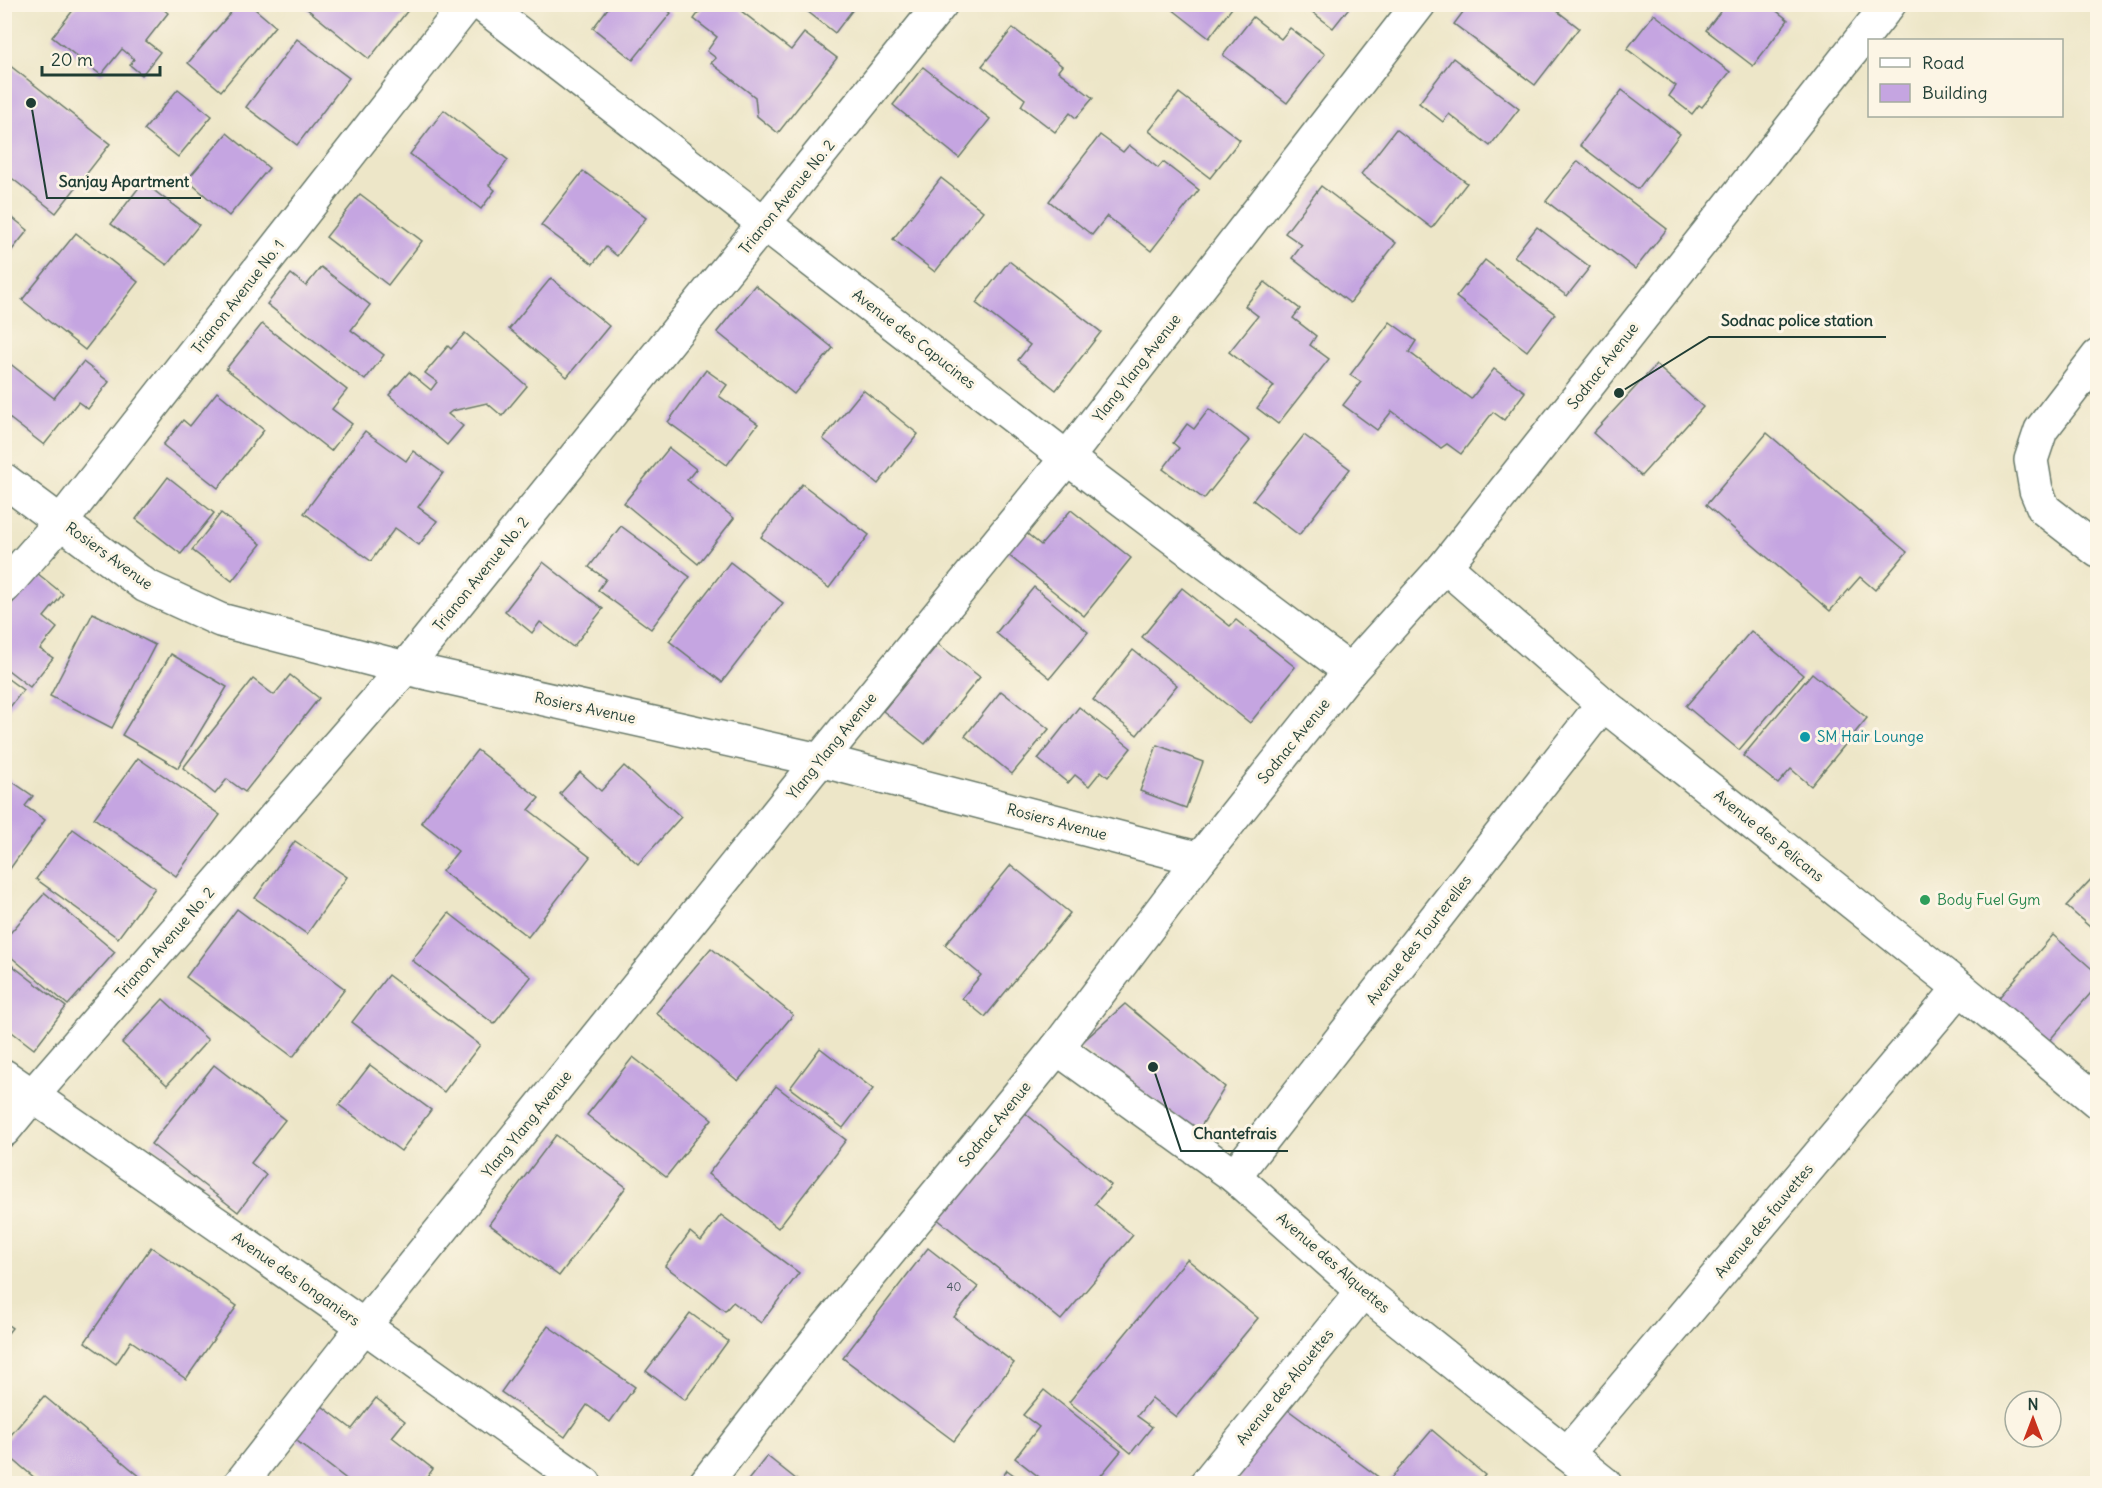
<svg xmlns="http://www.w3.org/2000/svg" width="2102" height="1488" font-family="Delius,sans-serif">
<rect width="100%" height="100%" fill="#fcf5e5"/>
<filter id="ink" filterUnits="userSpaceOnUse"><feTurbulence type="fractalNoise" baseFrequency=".0167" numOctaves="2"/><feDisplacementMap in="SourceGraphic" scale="12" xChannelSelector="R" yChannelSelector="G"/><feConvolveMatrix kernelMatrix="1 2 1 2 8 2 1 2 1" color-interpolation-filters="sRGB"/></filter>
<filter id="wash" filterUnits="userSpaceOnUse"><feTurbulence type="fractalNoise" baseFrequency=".008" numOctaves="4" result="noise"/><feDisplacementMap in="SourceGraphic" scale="24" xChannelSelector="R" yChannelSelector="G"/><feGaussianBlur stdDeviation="1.35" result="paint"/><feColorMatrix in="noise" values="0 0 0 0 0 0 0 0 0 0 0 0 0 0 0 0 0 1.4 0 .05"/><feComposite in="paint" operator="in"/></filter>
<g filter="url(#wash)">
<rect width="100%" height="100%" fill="#ede6c8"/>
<g id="blocks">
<!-- building -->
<g fill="#c5a5e1">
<path d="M78,4H157L168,13L146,41L160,52L142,75L130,65L134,59L122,49L101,75L52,37Z"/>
<path d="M238,4H249L275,26L221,91L188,63Z"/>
<path d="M301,4H413L369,59Z"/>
<path d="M611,4H660L671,13L633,60L593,28Z"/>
<path d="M705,4H744L740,10L791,50L804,33L837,58L778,133L757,116L755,97L711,63L716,58L707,51L717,37L694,19Z"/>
<path d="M798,4H857L835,33Z"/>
<path d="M1176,4H1235L1209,38L1172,9Z"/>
<path d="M1302,4H1352L1333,28Z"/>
<path d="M1469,4H1548L1579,28L1535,85L1454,24Z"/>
<path d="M1726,4H1768L1788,20L1753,66L1706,30Z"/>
<path d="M1654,14L1730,72L1702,107L1699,105L1692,114L1669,96L1676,86L1627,49Z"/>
<path d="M1253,17L1281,39L1290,28L1325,54L1287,103L1223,55Z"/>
<path d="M1013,28L1062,66L1058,71L1093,98L1076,118L1070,113L1055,132L1021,106L1025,99L982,66Z"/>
<path d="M297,39L349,78L297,145L246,107Z"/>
<path d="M1453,58L1519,109L1490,146L1449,114L1443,122L1419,103Z"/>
<path d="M4,61L110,144L56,213L4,172Z"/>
<path d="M923,67L990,119L959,158L893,105Z"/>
<path d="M178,89L212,116L178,157L144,130Z"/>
<path d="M1622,90L1680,134L1638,189L1580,145Z"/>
<path d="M1179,93L1240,140L1210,178L1149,131Z"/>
<path d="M444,110L508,160L489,185L495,190L481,209L410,154Z"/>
<path d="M1396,129L1467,183L1432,228L1361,174Z"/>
<path d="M227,133L269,168L229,216L187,180Z"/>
<path d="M1100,135L1123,152L1129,145L1158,168L1163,162L1199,190L1151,251L1107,216L1092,235L1049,201Z"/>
<path d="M1578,161L1667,229L1635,269L1546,201Z"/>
<path d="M583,171L646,218L617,256L606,247L593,264L541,225Z"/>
<path d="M941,178L983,211L935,272L893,239Z"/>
<path d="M143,182L199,225L167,265L111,224Z"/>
<path d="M1321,186L1396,243L1350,303L1292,258L1302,245L1285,233Z"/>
<path d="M360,194L422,241L388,285L326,237Z"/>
<path d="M4,211L28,230L4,260Z"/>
<path d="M1537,227L1590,267L1567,296L1514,256Z"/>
<path d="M76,233L138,282L85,350L22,300Z"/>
<path d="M1485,260L1555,314L1527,351L1456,297Z"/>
<path d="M1009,261L1101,332L1056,390L1018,360L1030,345L976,303Z"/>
<path d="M321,267L370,305L351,330L384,355L365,380L267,304L291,274L306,286Z"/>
<path d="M551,278L609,326L567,377L509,329Z"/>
<path d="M1265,282L1300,309L1293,318L1316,336L1310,345L1329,359L1278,424L1257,408L1274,386L1229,352L1258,316L1245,306Z"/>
<path d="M755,285L833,348L794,394L717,332Z"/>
<path d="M1390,322L1416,341L1409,352L1471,399L1494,369L1525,392L1504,420L1493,412L1461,454L1447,444L1441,448L1392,411L1377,430L1343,405L1361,382L1350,375Z"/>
<path d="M262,324L347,390L332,409L352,424L331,451L226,369Z"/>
<path d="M465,333L527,386L502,416L487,403L452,411L448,414L463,426L447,445L389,395L409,372L431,390L437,382L425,373L448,346L451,349Z"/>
<path d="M4,359L54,398L83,362L109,382L88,409L78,402L44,445L4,414Z"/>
<path d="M1656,365L1703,407L1641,476L1593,433Z"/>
<path d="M706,370L727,385L719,396L758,424L727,465L668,422Z"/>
<path d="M863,390L918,434L878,484L823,439Z"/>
<path d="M217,392L264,430L218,488L163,445L183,420L190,426Z"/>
<path d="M1209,409L1250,441L1204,499L1163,469L1179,448L1173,443L1187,424L1194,429Z"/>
<path d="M365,431L406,461L413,451L443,473L418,507L437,521L419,545L395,528L371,561L304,513Z"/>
<path d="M1767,433L1907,552L1875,590L1860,577L1830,611L1706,505Z"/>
<path d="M1304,435L1350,469L1299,535L1253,500Z"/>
<path d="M669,448L696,469L687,480L734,518L698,564L624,503Z"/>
<path d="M168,477L214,513L181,554L136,519Z"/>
<path d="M802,484L869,535L829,588L761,537Z"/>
<path d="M1071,510L1131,558L1084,616L1002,550L1020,528L1041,545Z"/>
<path d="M221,513L261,544L232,581L192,550Z"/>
<path d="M621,526L690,577L651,629L598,590L606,579L589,567Z"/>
<path d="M543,562L603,609L573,647L540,622L532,633L505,611Z"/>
<path d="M730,562L783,603L722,682L669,641Z"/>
<path d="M37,573L63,594L44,617L57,628L40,649L53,658L30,687L4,667V613Z"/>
<path d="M1034,587L1088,632L1050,678L996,633Z"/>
<path d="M1182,588L1230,626L1236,620L1295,667L1250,723L1142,637Z"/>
<path d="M93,613L155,645L112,728L50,696Z"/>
<path d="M1751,631L1803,675L1739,750L1686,706Z"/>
<path d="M938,644L980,677L925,744L883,711Z"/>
<path d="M1133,650L1177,685L1137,735L1093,700Z"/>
<path d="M171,654L227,687L178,768L122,735Z"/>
<path d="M1812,673L1867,718L1811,786L1791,769L1778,784L1743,756Z"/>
<path d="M290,675L319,698L245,792L227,779L215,794L183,768L253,679L274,695Z"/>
<path d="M4,676L23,690L4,715Z"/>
<path d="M1001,691L1049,729L1012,774L965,736Z"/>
<path d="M1079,707L1131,748L1108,777L1101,771L1089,786L1075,775L1068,783L1038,759Z"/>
<path d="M1157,745L1203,762L1186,808L1140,791Z"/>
<path d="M477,750L539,798L529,810L590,857L528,937L442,871L458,851L421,822Z"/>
<path d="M138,758L220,815L176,876L94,818Z"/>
<path d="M624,766L681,817L638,864L560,794L580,772L601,791Z"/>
<path d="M4,776L33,796L25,806L45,820L7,873L4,871Z"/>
<path d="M73,829L155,888L118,938L36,879Z"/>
<path d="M295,841L347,877L307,934L255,898Z"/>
<path d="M1011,865L1070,913L985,1017L962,998L981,975L945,945Z"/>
<path d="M2098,872V934L2066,906Z"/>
<path d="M45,893L115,952L68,1005L4,951V940Z"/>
<path d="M237,909L345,989L293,1057L186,977Z"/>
<path d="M449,913L531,977L494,1024L412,960Z"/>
<path d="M2053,935L2098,974V985L2040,1051L1990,1008Z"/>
<path d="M711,948L793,1015L738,1081L656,1013Z"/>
<path d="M9,963L66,1007L34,1049L4,1026V968Z"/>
<path d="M388,975L480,1045L444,1092L352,1022Z"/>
<path d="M163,999L208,1040L167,1085L122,1043Z"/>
<path d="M1125,1004L1225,1087L1197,1133L1078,1046Z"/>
<path d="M820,1048L873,1089L843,1128L790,1088Z"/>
<path d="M633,1057L712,1119L666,1177L587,1115Z"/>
<path d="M214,1065L285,1120L251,1163L266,1175L238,1212L151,1144Z"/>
<path d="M370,1065L431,1110L401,1151L339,1105Z"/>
<path d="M776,1086L846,1140L778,1228L708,1174Z"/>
<path d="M1018,1107L1111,1185L1095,1204L1133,1235L1061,1320L930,1213Z"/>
<path d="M556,1135L626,1187L559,1276L489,1224Z"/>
<path d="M721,1215L799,1273L761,1323L733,1302L725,1311L665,1266L690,1232L701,1241Z"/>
<path d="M151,1247L237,1306L186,1379L131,1341L116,1364L85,1342Z"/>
<path d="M928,1248L978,1287L954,1317L1014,1363L954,1441L843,1358Z"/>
<path d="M1187,1259L1258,1318L1176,1417L1152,1398L1137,1416L1152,1427L1131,1453L1069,1402Z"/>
<path d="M690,1313L728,1341L685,1400L646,1371Z"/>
<path d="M4,1322L12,1328L4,1338Z"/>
<path d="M548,1326L635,1387L610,1422L587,1405L565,1437L501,1392Z"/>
<path d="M1044,1390L1121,1451L1094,1484H1048L1015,1458L1039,1427L1023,1415Z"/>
<path d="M44,1396L149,1484H42L4,1452V1443Z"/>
<path d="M376,1398L405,1421L392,1437L433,1469L422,1484H353L288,1434L314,1400L352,1429Z"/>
<path d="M1280,1404L1381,1479L1378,1484H1246L1229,1470Z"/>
<path d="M1432,1430L1485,1475L1478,1484H1386Z"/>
<path d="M767,1456L802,1484H745Z"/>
<path d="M1007,1470L1026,1484H998Z"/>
</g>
</g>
</g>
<g filter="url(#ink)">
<use href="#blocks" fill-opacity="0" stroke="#677868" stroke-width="1.5"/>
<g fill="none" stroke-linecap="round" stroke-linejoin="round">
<!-- minor casing -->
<g stroke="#677868" stroke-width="36">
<g id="minor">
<path d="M481,4L1067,458L1350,671"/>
<path d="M2098,356L2041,430L2031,460L2036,490L2044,509L2098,551"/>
<path d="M4,480L146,586L220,620L405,668L820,760L1200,859"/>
<path d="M1445,566L1603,704L1960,988L2098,1102"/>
<path d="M4,587L61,522L467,4"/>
<path d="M1057,1048L1234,1176L1363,1291L1605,1484"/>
<path d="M4,1076L364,1326L585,1484"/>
<path d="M4,1130L32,1096L405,668L941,4"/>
<path d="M1234,1176L1603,704"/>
<path d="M1567,1454L1960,988"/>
<path d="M240,1484L364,1326L820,760L1067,458L1419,4"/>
<path d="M705,1484L820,1336L1057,1048L1200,859L1350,671L1445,566L1889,4"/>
<path d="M1206,1484L1363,1291"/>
</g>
</g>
<!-- minor -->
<use href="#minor" stroke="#fff" stroke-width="33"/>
</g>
</g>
<!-- markers -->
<circle fill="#0f9aa8" stroke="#fcf5e5" stroke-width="2" cx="1805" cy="737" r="6"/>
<circle fill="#2e9e5b" stroke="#fcf5e5" stroke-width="2" cx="1925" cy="900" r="6"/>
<g text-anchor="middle" stroke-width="6" stroke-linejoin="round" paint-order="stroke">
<!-- number labels -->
<g font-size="12" fill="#48575f">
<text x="954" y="1291">40</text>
</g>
<!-- street labels -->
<g font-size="15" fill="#1f3d34" stroke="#fcf5e5">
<text transform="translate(787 197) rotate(-51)" y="5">Trianon Avenue No. 2</text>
<text transform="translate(238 297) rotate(-52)" y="5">Trianon Avenue No. 1</text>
<text transform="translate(914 339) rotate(38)" y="5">Avenue des Capucines</text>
<text transform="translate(1603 366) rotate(-52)" y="5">Sodnac Avenue</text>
<text transform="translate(1137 368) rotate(-52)" y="5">Ylang Ylang Avenue</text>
<text transform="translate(109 556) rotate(36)" y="5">Rosiers Avenue</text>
<text transform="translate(481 574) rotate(-51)" y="5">Trianon Avenue No. 2</text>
<text transform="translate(585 708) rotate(12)" y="5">Rosiers Avenue</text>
<text transform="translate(1294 741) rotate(-51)" y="5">Sodnac Avenue</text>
<text transform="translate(832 746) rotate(-51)" y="5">Ylang Ylang Avenue</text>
<text transform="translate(1057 822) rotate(15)" y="5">Rosiers Avenue</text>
<text transform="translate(1769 836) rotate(39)" y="5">Avenue des Pelicans</text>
<text transform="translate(1419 940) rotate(-52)" y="5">Avenue des Tourterelles</text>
<text transform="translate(165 943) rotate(-49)" y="5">Trianon Avenue No. 2</text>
<text transform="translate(527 1124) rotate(-51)" y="5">Ylang Ylang Avenue</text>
<text transform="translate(995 1124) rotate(-51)" y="5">Sodnac Avenue</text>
<text transform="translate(1764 1221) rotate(-50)" y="5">Avenue des fauvettes</text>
<text transform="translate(1333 1263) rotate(41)" y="5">Avenue des Alquettes</text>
<text transform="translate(296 1279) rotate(35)" y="5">Avenue des longaniers</text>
<text transform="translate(1285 1387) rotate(-51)" y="5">Avenue des Alouettes</text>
</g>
<!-- culture labels -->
<g font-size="15" fill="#0d838f" stroke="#fcf5e5" text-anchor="start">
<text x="1817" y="742">SM Hair Lounge</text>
</g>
<!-- leisure labels -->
<g font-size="15" fill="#27864d" stroke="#fcf5e5" text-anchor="start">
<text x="1937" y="905">Body Fuel Gym</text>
</g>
</g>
<!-- callouts -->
<path fill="none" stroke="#1f3d34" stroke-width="2" d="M31 103L47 198H201M1619 393L1709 337H1886M1153 1067L1181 1151H1288"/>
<g fill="#1f3d34" stroke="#fcf5e5" stroke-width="2">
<circle cx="31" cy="103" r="6"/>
<circle cx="1619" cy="393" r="6"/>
<circle cx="1153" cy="1067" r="6"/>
</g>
<g font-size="16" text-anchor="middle" font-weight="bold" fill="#1f3d34" stroke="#fcf5e5" stroke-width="6" stroke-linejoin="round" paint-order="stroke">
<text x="124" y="187">Sanjay Apartment</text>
<text x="1797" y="326">Sodnac police station</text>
<text x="1235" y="1139">Chantefrais</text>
</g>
<!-- margin -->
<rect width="2102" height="1488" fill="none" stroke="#fcf5e5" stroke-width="24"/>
<!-- legend -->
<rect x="1868" y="39" width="195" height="78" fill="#fcf5e5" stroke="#a4ab9e" stroke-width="1.5"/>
<rect x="1880" y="58" width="30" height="9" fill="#ffffff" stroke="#a4ab9e" stroke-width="1.5"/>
<text x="1922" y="69" font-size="18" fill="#1f3d34">Road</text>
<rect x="1880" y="84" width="30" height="18" fill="#c5a5e1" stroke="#a4ab9e" stroke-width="1.5"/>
<text x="1922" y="99" font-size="18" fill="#1f3d34">Building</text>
<!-- north arrow -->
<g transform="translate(2033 1419)"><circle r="28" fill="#fcf5e5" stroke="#a4ab9e" stroke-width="1.5"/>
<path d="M0-4.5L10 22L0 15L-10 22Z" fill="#c8321e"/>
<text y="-9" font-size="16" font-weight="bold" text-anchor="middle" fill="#1f3d34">N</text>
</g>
<!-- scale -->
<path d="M42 66v9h118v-9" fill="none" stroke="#1f3d34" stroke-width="3"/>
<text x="51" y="66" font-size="18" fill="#1f3d34" stroke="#fcf5e5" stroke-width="4.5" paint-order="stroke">20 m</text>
</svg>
